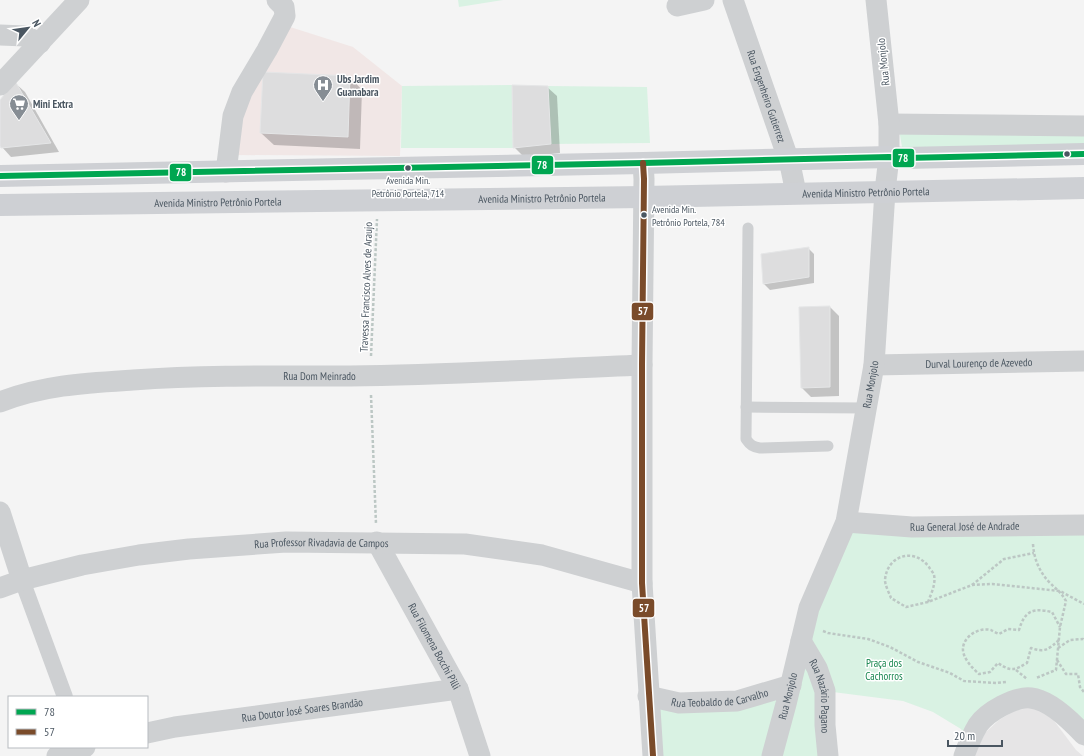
<svg xmlns="http://www.w3.org/2000/svg" width="1084" height="756" font-family="'PT Sans Narrow',sans-serif">
<rect width="100%" height="100%" fill="#f4f4f4"/>
<!-- education -->
<path fill="#e6e5e6" d="M1032,707L1049,714L1076,750L1083,756H974L976,750L986,732L999,720L1014,711Z"/>
<!-- medical -->
<path fill="#f1e7e6" d="M287,26L353,47L402,86L400,156L235,155L238,117Z"/>
<!-- green -->
<g fill="#d9f2e3">
<path d="M458,0H503L459,7Z"/>
<path d="M512,85L513,148H401L402,86Z"/>
<path d="M548,86L647,87L650,143L551,144Z"/>
<path d="M1084,121V154L904,158L898,124Z"/>
<path d="M846,522L1084,525V735L1068,719L1011,701L969,742L961,729L933,712L903,701L825,691L828,756H654L648,696L679,703L790,685Z"/>
</g>
<!-- shadow -->
<g fill="#0003">
<path d="M350,77L362,90L360,149L274,145L261,133Z"/>
<path d="M15,83L25,92L59,152L11,157L2,147L0,144V101Z"/>
<path d="M547,87L557,96L560,153L524,157L514,147Z"/>
<path d="M808,248L814,254V283L770,290L764,284Z"/>
<path d="M830,307L839,316V396L811,397L802,388Z"/>
</g>
<!-- building -->
<g fill="#ddddde" stroke="#e5e6e7">
<path d="M263,72L350,76L348,137L260,133Z"/>
<path d="M15,81L51,143L1,148L0,146V100Z"/>
<path d="M512,85L548,86L551,144L513,148Z"/>
<path d="M809,247V277L763,284L761,254Z"/>
<path d="M830,306V387L801,388L799,307Z"/>
</g>
<g fill="none" stroke-linecap="round" stroke-linejoin="round">
<!-- path -->
<g stroke="#bcc7c4" stroke-width="2.5" stroke-dasharray="3 2" stroke-linecap="butt">
<path d="M371,356L377,219"/>
<path d="M371,395L376,524"/>
<path d="M1033,544C1034,559 1039,571 1049,582C1056,589 1061,592 1066,601L1060,627L1056,670L1036,678"/>
<path d="M972,585L1004,559L1034,553"/>
<path d="M928,602C931,594 936,584 934,575C933,572 930,569 929,567C914,547 887,555 885,580C885,585 889,593 891,598L906,607L928,602L972,585L992,584L1060,591L1084,604"/>
<path d="M823,631L828,633L868,639L890,647L918,662L950,673L964,681L996,683L1006,682"/>
<path d="M1059,640C1049,649 1045,653 1031,648L1027,663C1015,670 1011,672 998,663L990,672L979,674C972,668 962,657 963,648C964,636 979,627 991,630C993,631 996,633 999,634L1008,629L1019,630C1025,610 1033,608 1052,612L1060,627"/>
<path d="M1058,648L1070,640L1083,639L1084,640"/>
<path d="M1057,660L1066,674H1078L1080,687L1084,692"/>
<path d="M1016,670L1027,679"/>
</g>
<!-- service -->
<g stroke="#ced0d2" stroke-width="11">
<path d="M748,228L746,439C750,445 753,447 760,448L828,446"/>
<path d="M746,407L866,408"/>
</g>
<!-- pedestrian -->
<path stroke="#ced0d2" stroke-width="16" d="M22,580L65,697"/>
<!-- minor -->
<g stroke="#ced0d2" stroke-width="21">
<path id="s1" d="M733,0L790,164L796,193"/>
<path d="M677,6L704,0"/>
<path d="M0,35L25,36L40,43"/>
<path d="M0,85L79,0"/>
<path d="M889,124L1084,126"/>
<path d="M643,163L644,179L642,365V583L653,756"/>
<path d="M226,172L233,116L242,92L267,50L285,16L284,7L277,0"/>
<path id="s2" d="M874,365L1084,361"/>
<path id="s3" d="M0,402C44,385 87,383 133,380C206,375 278,376 350,376C447,375 545,369 642,365"/>
<path d="M0,512L22,580"/>
<path id="s4" d="M846,522L912,527L1084,525"/>
<path id="s5" d="M377,542L458,689L480,756"/>
<path id="s6" d="M0,588L22,580L82,565L139,555L189,549L286,542L465,544L542,555L642,583"/>
<path id="s7" d="M801,641L817,668L825,691V725L828,756"/>
<path id="s8" d="M648,696L679,703L737,701L791,685"/>
<path id="s9" d="M147,733L175,727L458,689"/>
<path d="M57,756L85,747"/>
<path id="s10" d="M772,756L786,704L809,608L846,522L874,365L885,191L889,157V124L876,0"/>
<path d="M964,756C968,745 972,735 978,725C987,712 1015,696 1031,698C1050,700 1072,722 1084,735"/>
</g>
<!-- secondary -->
<g stroke="#ced0d4" stroke-width="22">
<path d="M0,176L643,163L889,157L904,158L1084,154"/>
<path id="s11" d="M0,205L644,197L1084,188"/>
</g>
<!-- bus-1 casing -->
<g stroke="#fff" stroke-width="9">
<path id="bus-1" d="M0,176L643,163L889,157L904,158L1084,154"/>
</g>
<!-- bus-2 casing -->
<g stroke="#fff" stroke-width="9">
<path id="bus-2" d="M643,163L644,179L642,365V583L653,756"/>
</g>
<!-- bus-1 -->
<use href="#bus-1" stroke="#00a651" stroke-width="6"/>
<!-- bus-2 -->
<use href="#bus-2" stroke="#7a4b2a" stroke-width="6"/>
</g>
<!-- icons -->
<defs>
<g id="hospital-pin" transform="scale(1)"><path d="M0 17L-7.5 6A9.5 9.5 0 1 1 7.5 6Z" fill="#868d94" stroke="#fff"/><path d="M-5-5h3v3.5h4V-5h3V5h-3V1.5h-4V5h-3Z" fill="#fff"/></g>
<g id="supermarket-pin" transform="scale(1)"><path d="M0 17L-7.5 6A9.5 9.5 0 1 1 7.5 6Z" fill="#868d94" stroke="#fff"/><path d="M-6-5.5h2.5l.6 2H6L4.5 2H-2.5L-4.4-4H-6ZM-1.5 3.2a1.3 1.3 0 1 0 .1 0ZM3 3.2a1.3 1.3 0 1 0 .1 0Z" fill="#fff"/></g>
</defs>
<g fill-rule="evenodd">
<use href="#hospital-pin" x="323" y="85"/>
<use href="#supermarket-pin" x="19" y="104"/>
</g>
<!-- markers -->
<g fill="#4a5661" stroke="#fff" stroke-width="1.5">
<circle cx="1067" cy="154" r="3.5"/>
<circle cx="408" cy="168" r="3.5"/>
<circle cx="644" cy="215" r="3.5"/>
</g>
<g text-anchor="middle" stroke-width="3" stroke-linejoin="round" paint-order="stroke">
<!-- bus labels -->
<g font-size="10" fill="#4a5661" stroke="#fff">
<text x="408" y="184">Avenida Min.<tspan x="408" dy="13">Petrônio Portela, 714</tspan></text>
<text x="652" y="213" text-anchor="start">Avenida Min.<tspan x="652" dy="13">Petrônio Portela, 784</tspan></text>
</g>
<!-- street labels -->
<g font-size="11" fill="#4a5661" stroke="#fff">
<text transform="translate(883 62) rotate(-96)" y="4">Rua Monjolo</text>
<text dy="4" stroke="none"><textPath href="#s1" startOffset="102">Rua Engenheiro Gutierrez</textPath></text>
<text dy="4" stroke="none"><textPath href="#s11" startOffset="866">Avenida Ministro Petrônio Portela</textPath></text>
<text dy="4" stroke="none"><textPath href="#s11" startOffset="542">Avenida Ministro Petrônio Portela</textPath></text>
<text dy="4" stroke="none"><textPath href="#s11" startOffset="218">Avenida Ministro Petrônio Portela</textPath></text>
<text transform="translate(366 287) rotate(-88)" y="4">Travessa Francisco Alves de Araujo</text>
<text dy="4" stroke="none"><textPath href="#s2" startOffset="105">Durval Lourenço de Azevedo</textPath></text>
<text dy="4" stroke="none"><textPath href="#s3" startOffset="322">Rua Dom Meinrado</textPath></text>
<text dy="4" stroke="none"><textPath href="#s10" startOffset="386">Rua Monjolo</textPath></text>
<text dy="4" stroke="none"><textPath href="#s4" startOffset="119">Rua General José de Andrade</textPath></text>
<text dy="4" stroke="none"><textPath href="#s6" startOffset="326">Rua Professor Rivadavia de Campos</textPath></text>
<text dy="4" stroke="none"><textPath href="#s5" startOffset="119">Rua Filomena Bocchi Pilli</textPath></text>
<text dy="4" stroke="none"><textPath href="#s8" startOffset="73">Rua Teobaldo de Carvalho</textPath></text>
<text dy="4" stroke="none"><textPath href="#s10" startOffset="62">Rua Monjolo</textPath></text>
<text dy="4" stroke="none"><textPath href="#s7" startOffset="60">Rua Nazário Pagano</textPath></text>
<text dy="4" stroke="none"><textPath href="#s9" startOffset="157">Rua Doutor José Soares Brandão</textPath></text>
</g>
<!-- poi labels -->
<g font-size="11" font-weight="bold" fill="#4a5661" stroke="#fff" text-anchor="start">
<text x="337" y="83">Ubs Jardim<tspan x="337" dy="13">Guanabara</tspan></text>
<text x="33" y="108">Mini Extra</text>
</g>
<!-- park labels -->
<g font-size="11" fill="#17864f" stroke="#fff">
<text x="884" y="667">Praça dos<tspan x="884" dy="13">Cachorros</tspan></text>
</g>
</g>
<g stroke="#fff" stroke-width="1.5">
<rect x="892" y="148" width="23" height="20" rx="4" fill="#00a651"/>
<rect x="531" y="155" width="23" height="20" rx="4" fill="#00a651"/>
<rect x="169" y="163" width="23" height="19" rx="4" fill="#00a651"/>
<rect x="631" y="302" width="23" height="19" rx="4" fill="#7a4b2a"/>
<rect x="632" y="598" width="23" height="20" rx="4" fill="#7a4b2a"/>
</g>
<g font-size="11" text-anchor="middle" font-weight="bold" fill="#fff">
<text x="903" y="162">78</text>
<text x="542" y="169">78</text>
<text x="181" y="176">78</text>
<text x="643" y="315">57</text>
<text x="644" y="612">57</text>
</g>
<!-- legend -->
<rect x="8" y="696" width="140" height="52" fill="#ffffff" stroke="#b7bbc0"/>
<rect x="16" y="709" width="20" height="6" fill="#00a651" stroke="#b7bbc0"/>
<text x="44" y="716" font-size="12" fill="#4a5661">78</text>
<rect x="16" y="729" width="20" height="6" fill="#7a4b2a" stroke="#b7bbc0"/>
<text x="44" y="736" font-size="12" fill="#4a5661">57</text>
<!-- north arrow -->
<g transform="translate(28 28) rotate(61)" stroke="#ffffff" stroke-width="3" paint-order="stroke">
<path d="M0-3L7 15L0 10L-7 15Z" fill="#4a5661"/>
<text y="-6" font-size="11" font-weight="bold" text-anchor="middle" fill="#4a5661">N</text>
</g>
<!-- scale -->
<path d="M948 740v6h54v-6" fill="none" stroke="#4a5661" stroke-width="2"/>
<text x="954" y="740" font-size="12" fill="#4a5661" stroke="#ffffff" stroke-width="3" paint-order="stroke">20 m</text>
</svg>
